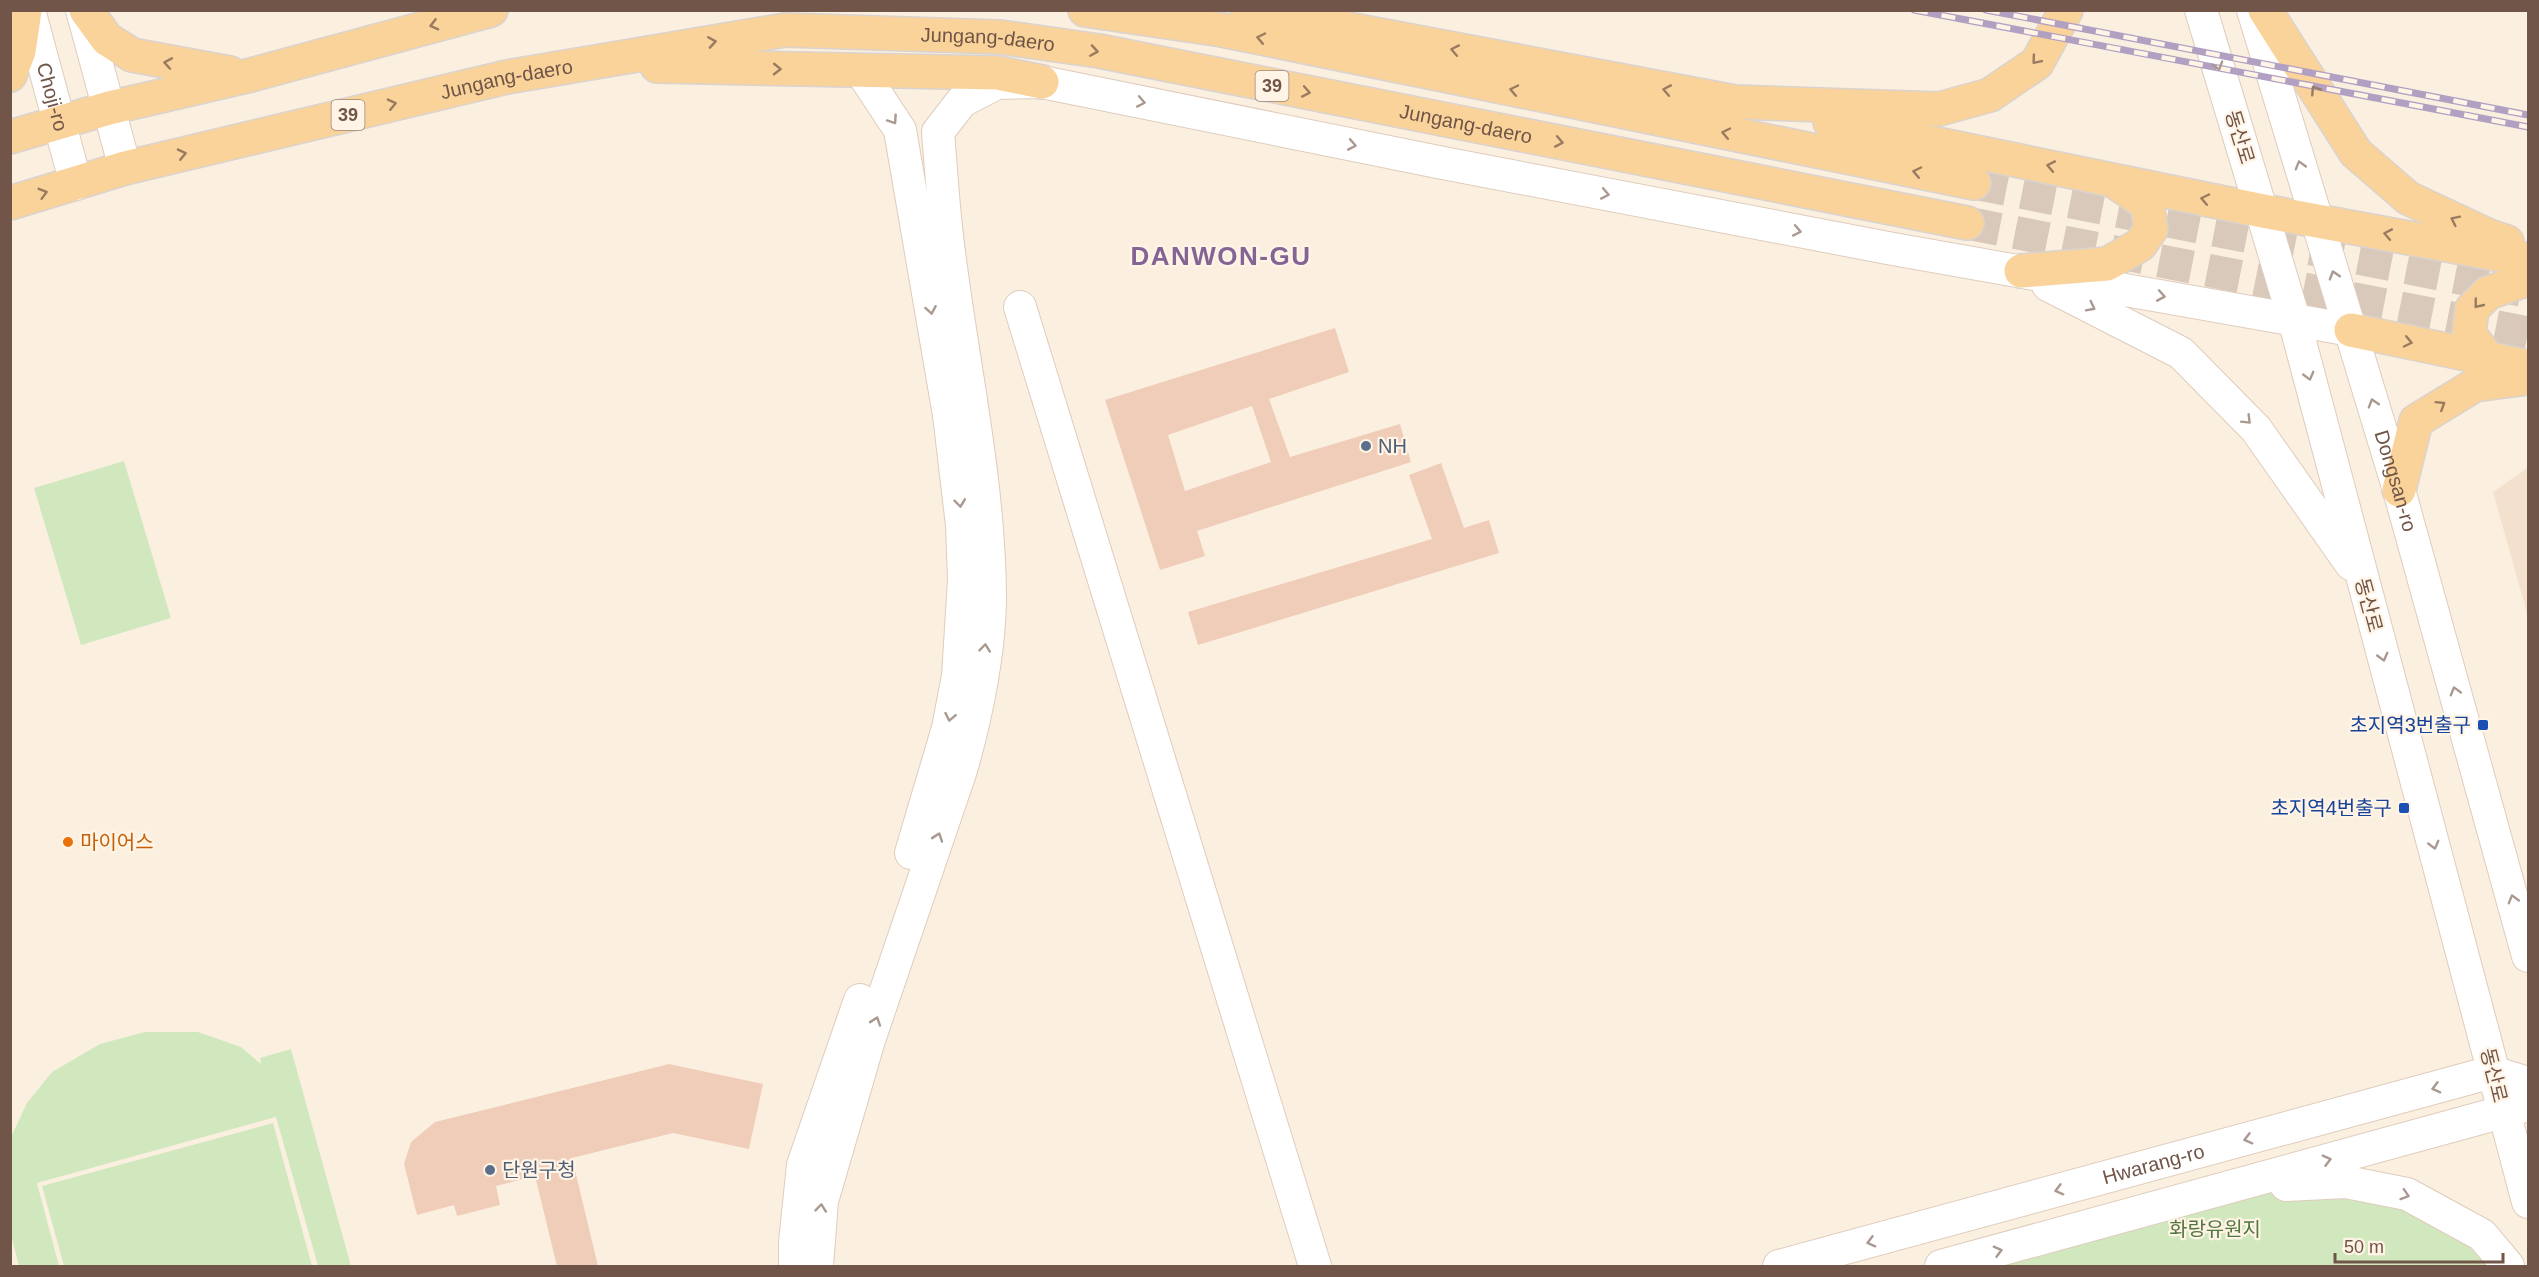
<svg xmlns="http://www.w3.org/2000/svg" width="2539" height="1277" font-family="Helvetica,'Noto Sans KR',sans-serif">
<rect width="100%" height="100%" fill="#fbf0e0"/>
<!-- residential -->
<path fill="#f3e1ce" d="M2526,469H2528V617L2493,492Z"/>
<!-- green -->
<g fill="#d1e8bf">
<path d="M124,461L171,618L81,645L34,488Z"/>
<path d="M145,1032H198L241,1047L261,1064L260,1058L291,1049L351,1266H318L276,1117L37,1183L59,1266H19L11,1235L10,1139L27,1103L52,1072L100,1044Z"/>
<path d="M273,1123L312,1266H64L42,1186Z"/>
<path d="M2339,1192L2383,1199L2464,1237L2493,1266H1937L2209,1193Z"/>
</g>
<!-- building -->
<g fill="#f0cdb8" fill-rule="evenodd">
<path d="M1335,328L1349,372L1269,399L1290,457L1400,424L1411,462L1197,531L1205,556L1160,570L1105,400ZM1252,406L1271,462L1185,491L1168,435Z"/>
<path d="M1441,463L1464,528L1489,520L1499,553L1198,645L1188,612L1432,539L1409,475Z"/>
<path d="M669,1064L763,1084L749,1149L673,1133L572,1158L598,1266H557L535,1176L496,1186L500,1205L457,1216L454,1205L417,1215L404,1164L411,1142L435,1122Z"/>
</g>
<g fill="none" stroke-linecap="round" stroke-linejoin="round">
<!-- major-tunnel -->
<g stroke="#d8c9ba" stroke-width="33" stroke-dasharray="33 16" stroke-linecap="butt">
<path d="M1974,183L2521,290"/>
<path d="M1967,223L2528,333"/>
</g>
<!-- minor casing -->
<g stroke="#dfccbc" stroke-width="34">
<g id="minor">
<path id="s1" d="M29,10L76,184"/>
<path d="M82,10L125,168"/>
<path d="M2201,10L2294,319L2528,1202"/>
<path id="s2" d="M2253,10L2399,490L2528,956"/>
<path d="M861,71L900,130L949,415L962,525L964,580L958,676L948,728L911,853"/>
<path d="M2048,285L2181,353L2256,429L2351,564"/>
<path d="M1020,307L1315,1266"/>
<path d="M2286,1185L2346,1182L2407,1194L2482,1235L2508,1266"/>
<path d="M795,1266V1242L803,1165L860,1000"/>
<path d="M817,1266L822,1201L869,1040L961,770C976,718 990,651 990,596C989,474 961,357 947,236C943,202 941,167 938,132L962,101L997,83L1042,82L1443,163L1893,249L2351,330"/>
<path id="s3" d="M1779,1266L2492,1072L2528,1083"/>
<path d="M1941,1266L2528,1105"/>
</g>
</g>
<!-- major casing -->
<g stroke="#dad3cf" stroke-width="36">
<g id="major">
<path d="M86,10L107,39L132,55L230,73"/>
<path d="M1085,10L1222,30L1974,183"/>
<path d="M1247,10L1735,102L1939,109L1990,95L2037,63L2066,10"/>
<path d="M2265,10L2356,153L2408,198L2489,236L2507,242"/>
<path d="M657,66L998,73L1042,82"/>
<path d="M10,75L19,51L25,10"/>
<path d="M1830,122L2263,211L2528,260"/>
<path d="M10,137L109,108L247,76L491,10"/>
<path id="s4" d="M10,203L125,168L507,77L785,30L1000,37L1099,51L1967,223"/>
<path d="M2021,271L2107,264L2140,245L2151,229L2147,204L2115,182"/>
<path d="M2351,330L2528,367"/>
<path d="M2488,359L2469,333L2472,309L2488,293L2528,279"/>
<path d="M2399,490L2416,421L2475,385L2528,378"/>
</g>
</g>
<!-- minor -->
<use href="#minor" stroke="#fff" stroke-width="32"/>
<!-- major -->
<use href="#major" stroke="#f9d399" stroke-width="33"/>
<!-- rail casing -->
<g stroke="#b2a0c3" stroke-width="7">
<g id="rail">
<path d="M1914,10L2528,127"/>
<path d="M1986,10L2528,115"/>
</g>
</g>
<!-- rail -->
<use href="#rail" stroke="#fff4e5" stroke-width="4.5" stroke-dasharray="14" stroke-linecap="butt"/>
</g>
<!-- one-way arrows -->
<defs><path id="oneway-chevron" d="M-2-3.5L2.5 0L-2 3.5" fill="none" stroke-width="1.6" stroke-linecap="round" stroke-linejoin="round" transform="scale(1.5)"/></defs>
<g stroke="#9a7b60">
<use href="#oneway-chevron" transform="translate(434 25) rotate(166)"/>
<use href="#oneway-chevron" transform="translate(1261 38) rotate(-168)"/>
<use href="#oneway-chevron" transform="translate(712 42) rotate(-9)"/>
<use href="#oneway-chevron" transform="translate(1455 50) rotate(-169)"/>
<use href="#oneway-chevron" transform="translate(1094 51) rotate(9)"/>
<use href="#oneway-chevron" transform="translate(2036 60) rotate(130)"/>
<use href="#oneway-chevron" transform="translate(168 63) rotate(-170)"/>
<use href="#oneway-chevron" transform="translate(777 69) rotate(1)"/>
<use href="#oneway-chevron" transform="translate(1514 90) rotate(-168)"/>
<use href="#oneway-chevron" transform="translate(1667 90) rotate(-169)"/>
<use href="#oneway-chevron" transform="translate(2315 90) rotate(-123)"/>
<use href="#oneway-chevron" transform="translate(1306 92) rotate(11)"/>
<use href="#oneway-chevron" transform="translate(392 104) rotate(-13)"/>
<use href="#oneway-chevron" transform="translate(1726 133) rotate(-168)"/>
<use href="#oneway-chevron" transform="translate(1559 142) rotate(11)"/>
<use href="#oneway-chevron" transform="translate(182 154) rotate(-13)"/>
<use href="#oneway-chevron" transform="translate(2051 166) rotate(-169)"/>
<use href="#oneway-chevron" transform="translate(1917 172) rotate(-168)"/>
<use href="#oneway-chevron" transform="translate(43 193) rotate(-16)"/>
<use href="#oneway-chevron" transform="translate(2205 199) rotate(-168)"/>
<use href="#oneway-chevron" transform="translate(2455 220) rotate(-154)"/>
<use href="#oneway-chevron" transform="translate(2388 234) rotate(-169)"/>
<use href="#oneway-chevron" transform="translate(2478 304) rotate(129)"/>
<use href="#oneway-chevron" transform="translate(2408 342) rotate(12)"/>
<use href="#oneway-chevron" transform="translate(2441 405) rotate(-32)"/>
</g>
<g stroke="#aa9991">
<use href="#oneway-chevron" transform="translate(2218 66) rotate(73)"/>
<use href="#oneway-chevron" transform="translate(1141 102) rotate(11)"/>
<use href="#oneway-chevron" transform="translate(893 120) rotate(56)"/>
<use href="#oneway-chevron" transform="translate(1352 145) rotate(11)"/>
<use href="#oneway-chevron" transform="translate(2300 165) rotate(-106)"/>
<use href="#oneway-chevron" transform="translate(1605 194) rotate(11)"/>
<use href="#oneway-chevron" transform="translate(1797 231) rotate(11)"/>
<use href="#oneway-chevron" transform="translate(2334 275) rotate(-107)"/>
<use href="#oneway-chevron" transform="translate(2161 296) rotate(10)"/>
<use href="#oneway-chevron" transform="translate(2091 307) rotate(27)"/>
<use href="#oneway-chevron" transform="translate(931 310) rotate(80)"/>
<use href="#oneway-chevron" transform="translate(2309 376) rotate(75)"/>
<use href="#oneway-chevron" transform="translate(2373 403) rotate(-107)"/>
<use href="#oneway-chevron" transform="translate(2247 420) rotate(45)"/>
<use href="#oneway-chevron" transform="translate(960 503) rotate(83)"/>
<use href="#oneway-chevron" transform="translate(985 648) rotate(-84)"/>
<use href="#oneway-chevron" transform="translate(2383 657) rotate(75)"/>
<use href="#oneway-chevron" transform="translate(2455 691) rotate(-106)"/>
<use href="#oneway-chevron" transform="translate(950 717) rotate(101)"/>
<use href="#oneway-chevron" transform="translate(938 837) rotate(-71)"/>
<use href="#oneway-chevron" transform="translate(2434 845) rotate(75)"/>
<use href="#oneway-chevron" transform="translate(2513 899) rotate(-106)"/>
<use href="#oneway-chevron" transform="translate(876 1021) rotate(-71)"/>
<use href="#oneway-chevron" transform="translate(2436 1088) rotate(165)"/>
<use href="#oneway-chevron" transform="translate(2248 1139) rotate(165)"/>
<use href="#oneway-chevron" transform="translate(2327 1160) rotate(-15)"/>
<use href="#oneway-chevron" transform="translate(2059 1190) rotate(165)"/>
<use href="#oneway-chevron" transform="translate(2405 1195) rotate(18)"/>
<use href="#oneway-chevron" transform="translate(821 1208) rotate(-84)"/>
<use href="#oneway-chevron" transform="translate(1871 1242) rotate(165)"/>
<use href="#oneway-chevron" transform="translate(1998 1251) rotate(-15)"/>
</g>
<!-- markers -->
<g fill="#5c6f8a" stroke="#fff4e5" stroke-width="2">
<circle cx="1366" cy="446" r="6"/>
<circle cx="490" cy="1170" r="6"/>
</g>
<g fill="#1a4fb4" stroke="#fff4e5" stroke-width="2">
<rect x="2477" y="719" width="12" height="12" rx="3"/>
<rect x="2398" y="802" width="12" height="12" rx="3"/>
</g>
<circle fill="#e8710a" stroke="#fff4e5" stroke-width="2" cx="68" cy="842" r="6"/>
<g text-anchor="middle" stroke-width="4.5" stroke-linejoin="round" paint-order="stroke">
<!-- shield labels -->
<g fill="#fff4e5" stroke="#9c8577" stroke-width="1.5">
<rect x="1255.5" y="71" width="33" height="30" rx="4.5"/>
<rect x="331.5" y="100" width="33" height="30" rx="4.5"/>
</g>
<g font-size="18" font-weight="bold" fill="#715548">
<text x="1272" y="92">39</text>
<text x="348" y="121">39</text>
</g>
<!-- street labels -->
<g font-size="20" fill="#715548" stroke="#fff4e5">
<text dy="7" stroke="none"><textPath href="#s4" startOffset="998">Jungang-daero</textPath></text>
<text dy="7" stroke="none"><textPath href="#s4" startOffset="512">Jungang-daero</textPath></text>
<text dy="7" stroke="none"><textPath href="#s1" startOffset="90">Choji-ro</textPath></text>
<text dy="7" stroke="none"><textPath href="#s4" startOffset="1484">Jungang-daero</textPath></text>
<text transform="translate(2240 137) rotate(73)" y="7">동산로</text>
<text dy="7" stroke="none"><textPath href="#s2" startOffset="492">Dongsan-ro</textPath></text>
<text transform="translate(2369 605) rotate(75)" y="7">동산로</text>
<text transform="translate(2494 1075) rotate(76)" y="7">동산로</text>
<text dy="7" stroke="none"><textPath href="#s3" startOffset="388">Hwarang-ro</textPath></text>
</g>
<!-- service labels -->
<g font-size="20" fill="#4e5e75" stroke="#fff4e5" text-anchor="start">
<text x="1378" y="453">NH</text>
<text x="502" y="1177">단원구청</text>
</g>
<!-- transit labels -->
<g font-size="20" fill="#164399" stroke="#fff4e5" text-anchor="end">
<text x="2471" y="732">초지역3번출구</text>
<text x="2392" y="815">초지역4번출구</text>
</g>
<!-- food labels -->
<g font-size="20" fill="#c56008" stroke="#fff4e5" text-anchor="start">
<text x="80" y="849">마이어스</text>
</g>
<!-- park labels -->
<g font-size="20" fill="#527741" stroke="#fff4e5">
<text x="2215" y="1236">화랑유원지</text>
</g>
<!-- district labels -->
<g font-size="26" font-weight="bold" letter-spacing="1.5" fill="#836494" stroke="#fff4e5">
<text x="1221" y="265">DANWON-GU</text>
</g>
</g>
<!-- border -->
<rect width="2539" height="1277" fill="none" stroke="#715548" stroke-width="24"/>
<!-- scale -->
<path d="M2335 1253v9h168v-9" fill="none" stroke="#715548" stroke-width="3"/>
<text x="2344" y="1253" font-size="18" fill="#715548" stroke="#fff4e5" stroke-width="4.5" paint-order="stroke">50 m</text>
</svg>
